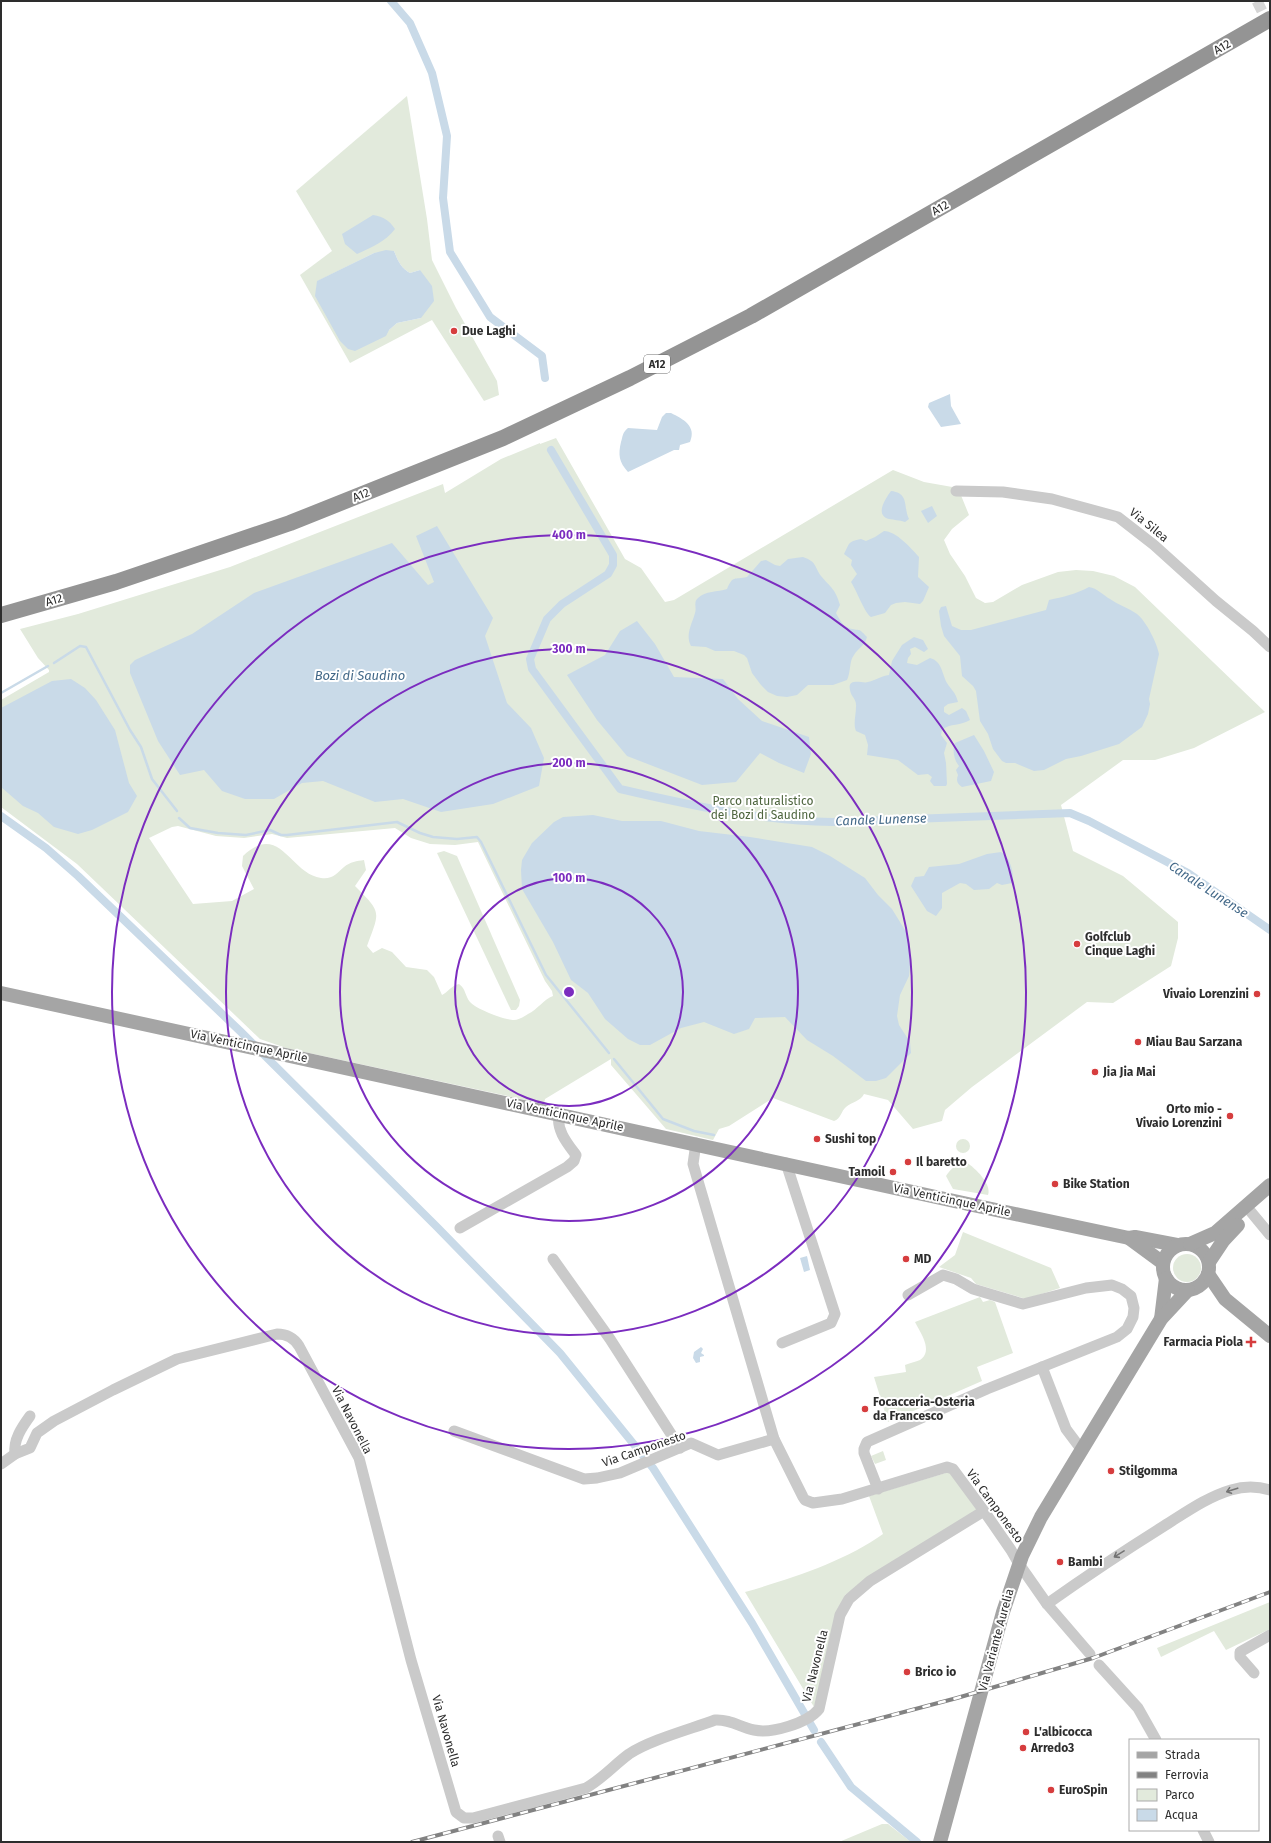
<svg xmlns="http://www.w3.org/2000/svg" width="1271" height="1843" font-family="'Fira Sans',sans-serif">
<rect width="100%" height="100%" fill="#fff"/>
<!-- green -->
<g fill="#e2eadc" fill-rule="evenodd">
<path d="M407,96L427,219L432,260L456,308L497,381L499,395L484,401L432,320L350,363L300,275L332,251L296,191ZM394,251C398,261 401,268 410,273L420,270L421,318L397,323L389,330L318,281L374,253Z"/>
<path d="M556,438L625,559L641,568L665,602L674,600L893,470L924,482L958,488L969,515L952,529L944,540L950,554L965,576L976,598L985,603L993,602L1022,585L1058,572L1076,570L1093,571L1114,576L1135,587L1265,712L1194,748L1155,760H1123L1061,805L1073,851L1123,876L1178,922V938L1171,966L1113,1003L1087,1002L972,1087L945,1110L942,1121L913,1129L888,1100L864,1094C861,1101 852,1102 846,1107C841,1111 841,1119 834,1121L773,1098L729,1126L719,1129L713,1140L666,1129L611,1065V1059L545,1099L544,1104L286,1048L260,1039L77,864L1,807V700L49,672V670L38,658L20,629L78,614L230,567L443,484L445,493L501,459L540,443V444ZM178,826L216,836L244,838L272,834L287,838L395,828L411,838L430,844L455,845L478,842L545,981L552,991L553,996C544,999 537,1010 528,1014C524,1017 518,1020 514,1020C504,1020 476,1009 470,1002C465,996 466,989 459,984C452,985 448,992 442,995L434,977L427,970L406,967L392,952L382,948L373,953L367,946C380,911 382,913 355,886L366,870L364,860C357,861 350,862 344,867C337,873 332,880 321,878C290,874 280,821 243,856L242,866L254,889L232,901L193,904L149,838L172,827Z"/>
<path d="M444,851L457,856L520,1000L519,1006L516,1010H511L437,853Z"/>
<circle cx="963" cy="1146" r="7"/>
<path d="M966,1162C975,1168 992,1184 988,1195L953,1189L946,1176C951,1168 957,1164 966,1162Z"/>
<path d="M963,1232L1051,1268L1060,1288L1026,1299L976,1284L971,1278L939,1267L955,1255Z"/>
<circle cx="1187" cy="1268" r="14"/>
<path d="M980,1297L983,1302L990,1300L995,1302L1013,1353L977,1367L982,1381L888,1422L874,1377L906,1372L905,1365C909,1363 916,1362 920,1360C934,1351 920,1332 915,1322Z"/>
<path d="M883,1451L886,1460L875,1464L871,1456Z"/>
<path d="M949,1472L976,1505V1511L845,1595L814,1707L745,1592C790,1579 846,1561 883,1534L869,1496Z"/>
<path d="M1270,1602V1629L1226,1650L1214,1631L1161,1657L1157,1648Z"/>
<path d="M882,1824H888L911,1842H839Z"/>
</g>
<!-- water -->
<g fill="#c9dae8">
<path d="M373,215C384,217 389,220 395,229C385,242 372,247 357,254L345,244L342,234Z"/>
<path d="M386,250L394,251C398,261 401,268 410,273L420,270L432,286L434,301L421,318L397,323L389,330L386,336L355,351L348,349L340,341L315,296L317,281L374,253Z"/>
<path d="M950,394L951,406L961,424L941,427L928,407L929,403Z"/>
<path d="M666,413H671C683,419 697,426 690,442L680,445L679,450H674L628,472C619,462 618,455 621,442C623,436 622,433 628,428L657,430L662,417Z"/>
<path d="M891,491C910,493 903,508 909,519L905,522C899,520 894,520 889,519C874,515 886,498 891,491Z"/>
<path d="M932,506L937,516L928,523L921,511Z"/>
<path d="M437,526L493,618L485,636L507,703L531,728L544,758L539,786L493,804L441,812L403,799L375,802L323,781L302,783L274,799H245L222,791L204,770L180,775L158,741L130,673V665L135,660L192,634L254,593L392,543L428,585L434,582L416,536Z"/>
<path d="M884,531C896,531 911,548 919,557L918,577L929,587L923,601L920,604L905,602L896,603L891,605L885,613L871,617C864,612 857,591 851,582L857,574L851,565L852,560L844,554C850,543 847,542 861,539L866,541L875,537Z"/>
<path d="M803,557C817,562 814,566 821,576C831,588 835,588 840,605L836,613C839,619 843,626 849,628C860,632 857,626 867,637C865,646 858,648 854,655C849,661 851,672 847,680L833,685H808L797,695L787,697L777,696L768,692L761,685L752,673L747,658L744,655L734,651H715L706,647L691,646C685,635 692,624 695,613C697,608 693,602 698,598C705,591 718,592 727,589C733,575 734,580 747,577L761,561L766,560L775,565L780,566L788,559Z"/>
<path d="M1089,587C1097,588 1103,595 1110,599C1118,605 1129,608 1137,614C1146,621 1157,643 1159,654L1149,699L1150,704L1148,714L1142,727L1119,744L1081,756L1066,759L1044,770L1034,771L1015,763H1006L1002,761L993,749L988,734L980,721L976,691L973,686L962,676L960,656L944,636L941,626L939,611L941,607L946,606L952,626L961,630H971L1046,610L1049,600C1063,597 1076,594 1089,587Z"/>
<path d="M637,621L655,644L674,677L723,679L738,699L762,721L809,737L811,754L804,773L779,763L760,753L736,782L702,785L627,756L597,720L567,675L605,655L620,631Z"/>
<path d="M914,637L923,640L928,649L924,652L915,647L910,649L911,654L908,658L907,663L917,665L930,658C942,661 942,674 947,683C952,691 955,691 958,702L948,704L944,707V712L949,715L962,708L966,711L970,720C961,726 950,723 942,730L941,735L947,743L944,753L946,763L947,784L946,786H934L930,781L932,777L928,774L918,775L898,760L867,755L868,745L865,735L856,731C853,724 856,715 856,707C857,699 851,697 850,690C847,677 863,684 868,682C876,680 881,676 889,675L892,661L902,645Z"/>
<path d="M71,679L85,688L96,700L115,730L129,783L137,796L128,812L92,830L78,834L54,827L38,813L23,806L1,787V708L52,681Z"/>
<path d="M974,735L984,751L994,772L991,781L962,787C957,783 956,781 958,775L956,770L959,766C954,760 952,750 955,743Z"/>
<path d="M593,815L622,821H661L699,831L750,837L812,847L830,856L865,878L878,895L892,909L908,935L910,965L909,976L900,995L897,1016L899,1025L910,1042L911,1053L886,1078L876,1081H866L833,1056L807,1040L785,1017L755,1018L749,1029L734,1034L704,1022L681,1028L650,1045H640L628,1039L605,1019L588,993L571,980L553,942L522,889L521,870L522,860L532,843L554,822L563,817Z"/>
<path d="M1001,852C1010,856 1015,875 1012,883L1002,885L997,883L989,889L974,890L966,884L960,883L942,893V908L936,916L927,911L911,886L915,877L924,876L929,867L959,864L987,854Z"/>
<path d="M807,1256L810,1270L804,1272L800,1258Z"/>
<path d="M701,1347L703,1349L701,1353L704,1355V1356L700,1357V1362L696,1363L693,1358L694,1352Z"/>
</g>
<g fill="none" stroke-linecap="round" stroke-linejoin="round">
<!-- stream -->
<g stroke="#c9dae8" stroke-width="2.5">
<path d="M54,663L80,646L86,647L130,730L141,747L152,779L177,811"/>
<path d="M1,693L48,666"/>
<path d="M179,818L190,828L218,833L246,835L270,830L281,835H287L397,822L420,833L433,837L457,839L477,837L481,842L546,975L609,1053"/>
<path d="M614,1059L663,1119L694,1131L714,1135"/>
</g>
<!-- canal -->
<g stroke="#c9dae8" stroke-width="8">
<path d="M391,1L410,23L432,73L447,136L443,198L450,252L490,317L542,356L545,378"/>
<path d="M551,450L613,555V565L608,574L562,604L547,619L530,659L532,669L620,789C689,805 761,821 832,822L1070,813L1089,821L1188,873L1270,930"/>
<path d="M1,816L46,848L78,876L241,1032L437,1227L560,1353L653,1468L752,1623L814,1730"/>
<path d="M821,1742L851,1787L917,1842"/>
</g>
<!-- minor-tunnel -->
<path stroke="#d5d5d5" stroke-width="11" stroke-dasharray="11 5.5" stroke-linecap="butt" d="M1257,1L1270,27"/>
<!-- minor -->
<g stroke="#cacaca" stroke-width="11">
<path d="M956,491L1003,492L1052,499L1118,517L1154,545L1216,601L1253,631L1270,647"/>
<path d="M696,1143L693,1164L774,1439"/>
<path d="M1251,1212L1270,1235"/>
<path d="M460,1228L567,1167L574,1161L576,1155C567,1143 556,1130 559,1114"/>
<path d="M553,1259L610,1339L680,1448"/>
<path d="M782,1343L831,1323L835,1314L786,1163"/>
<path d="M1042,1367L1066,1429L1081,1449"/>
<path d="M454,1431L584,1479L597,1478L620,1473L691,1443L718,1455L774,1439L803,1497L805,1500L813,1503L842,1499L947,1467L953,1469L984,1511L1011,1550L1019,1564L1047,1604L1090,1654"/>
<path d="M15,1454C13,1440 22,1427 30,1416"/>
<path d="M1,1464L15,1454L30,1448L37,1433L54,1421L113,1390L177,1359L277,1334C287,1334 294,1338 299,1346L359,1458L411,1660L456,1812L464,1818H473L586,1788C602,1779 614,1765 629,1754C650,1740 691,1729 715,1720C730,1719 740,1727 754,1730C771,1734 808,1723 819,1709L840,1615L849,1599L870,1581L984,1511"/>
<path d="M878,1489L864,1453V1449L867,1442L987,1389L1117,1337L1127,1329L1133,1317L1134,1308L1131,1296L1122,1289L1112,1285L1086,1288L1023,1304L973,1289L956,1279L943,1275L908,1295"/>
<path d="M1047,1604C1085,1577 1124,1551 1164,1526C1185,1513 1207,1497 1231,1490C1244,1486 1257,1486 1270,1490"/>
<path d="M1099,1665L1138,1708L1156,1740"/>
<path d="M1254,1673L1240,1657V1652L1270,1635"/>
<path d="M1203,1830L1209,1842"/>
<path d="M498,1836L500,1842"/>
</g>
<!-- major -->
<g stroke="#a5a5a5" stroke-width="14">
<path d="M1,993L968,1204L1129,1238L1135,1237L1177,1245"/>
<path d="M1129,1238L1163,1263"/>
<circle cx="1186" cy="1267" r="23"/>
<path d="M1190,1244L1215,1233L1270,1185"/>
<path d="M1209,1262L1223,1241L1238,1225"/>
<path d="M1208,1274L1225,1299L1270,1336"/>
<path d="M1161,1319L1166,1278"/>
<path d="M940,1842L1003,1612L1022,1556L1041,1517L1161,1319L1188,1290"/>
</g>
<!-- highway -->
<path stroke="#949494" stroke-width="16" d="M1,615L116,582L290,523L503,438L630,378L751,316L1270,19"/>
<!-- rail casing -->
<g stroke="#828282" stroke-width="4">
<path id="rail" d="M412,1842L957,1698L1093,1658L1270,1592"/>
</g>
<!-- rail -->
<use href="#rail" stroke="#fff" stroke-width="2.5" stroke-dasharray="8" stroke-linecap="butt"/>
</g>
<!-- one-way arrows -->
<defs><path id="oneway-shaft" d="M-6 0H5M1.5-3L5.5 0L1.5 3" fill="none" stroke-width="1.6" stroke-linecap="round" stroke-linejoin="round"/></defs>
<g stroke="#747474">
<use href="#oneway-shaft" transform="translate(1232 1490) rotate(162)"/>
<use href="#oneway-shaft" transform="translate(1119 1554) rotate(148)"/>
</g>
<!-- distance rings -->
<g fill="none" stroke="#7b2cbf" stroke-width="2">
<circle cx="569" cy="992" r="114"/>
<circle cx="569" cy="992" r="229"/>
<circle cx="569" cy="992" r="343"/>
<circle cx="569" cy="992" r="457"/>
</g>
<!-- markers -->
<g fill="#d63d3e" stroke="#fff" stroke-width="1.5">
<circle cx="454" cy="331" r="4"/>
<circle cx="1077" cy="944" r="4"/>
<circle cx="1257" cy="994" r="4"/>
<circle cx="1138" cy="1042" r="4"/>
<circle cx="1095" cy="1072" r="4"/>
<circle cx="1230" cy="1116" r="4"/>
<circle cx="817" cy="1139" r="4"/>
<circle cx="908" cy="1162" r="4"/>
<circle cx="893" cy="1172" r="4"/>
<circle cx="1055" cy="1184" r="4"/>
<circle cx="906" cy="1259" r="4"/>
<path d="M1249 1336h4v4h4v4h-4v4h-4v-4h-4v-4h4z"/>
<circle cx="865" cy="1409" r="4"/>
<circle cx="1111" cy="1471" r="4"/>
<circle cx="1060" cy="1562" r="4"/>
<circle cx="907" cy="1672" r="4"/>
<circle cx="1026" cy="1732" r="4"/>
<circle cx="1023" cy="1748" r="4"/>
<circle cx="1051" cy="1790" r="4"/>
</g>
<g text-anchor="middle" stroke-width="4" stroke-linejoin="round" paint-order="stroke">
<!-- shield labels -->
<rect fill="#fff" stroke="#6c6c6c" stroke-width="1" x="644" y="355" width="26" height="18" rx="3"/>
<g font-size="11" font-weight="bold" fill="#2d2d2d">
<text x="657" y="368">A12</text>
</g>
<!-- street labels -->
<g font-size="12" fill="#2d2d2d" stroke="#fff">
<text transform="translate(1222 47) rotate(-30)" y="4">A12</text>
<text transform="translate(940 208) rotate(-30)" y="4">A12</text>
<text transform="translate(361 495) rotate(-22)" y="4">A12</text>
<text transform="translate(1149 525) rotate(39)" y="4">Via Silea</text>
<text transform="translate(54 600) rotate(-16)" y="4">A12</text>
<text transform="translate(249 1046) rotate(12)" y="4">Via Venticinque Aprile</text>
<text transform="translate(565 1115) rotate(12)" y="4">Via Venticinque Aprile</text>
<text transform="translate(952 1200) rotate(12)" y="4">Via Venticinque Aprile</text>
<text transform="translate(352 1420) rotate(63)" y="4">Via Navonella</text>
<text transform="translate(644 1449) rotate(-19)" y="4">Via Camponesto</text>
<text transform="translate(995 1506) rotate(54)" y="4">Via Camponesto</text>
<text transform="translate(996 1640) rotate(-75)" y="4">Via Variante Aurelia</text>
<text transform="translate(815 1666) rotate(-76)" y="4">Via Navonella</text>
<text transform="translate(446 1731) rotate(74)" y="4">Via Navonella</text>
</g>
<!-- poi labels -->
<g font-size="12" font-weight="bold" fill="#2d2d2d" stroke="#fff" text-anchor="start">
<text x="462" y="335">Due Laghi</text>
<text x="1085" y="941">Golfclub<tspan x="1085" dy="14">Cinque Laghi</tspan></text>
<text x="1249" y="998" text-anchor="end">Vivaio Lorenzini</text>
<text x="1146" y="1046">Miau Bau Sarzana</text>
<text x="1103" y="1076">Jia Jia Mai</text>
<text x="1222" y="1113" text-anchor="end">Orto mio -<tspan x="1222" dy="14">Vivaio Lorenzini</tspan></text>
<text x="825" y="1143">Sushi top</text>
<text x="916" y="1166">Il baretto</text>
<text x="885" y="1176" text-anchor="end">Tamoil</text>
<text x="1063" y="1188">Bike Station</text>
<text x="914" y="1263">MD</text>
<text x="1243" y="1346" text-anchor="end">Farmacia Piola</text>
<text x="873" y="1406">Focacceria-Osteria<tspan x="873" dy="14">da Francesco</tspan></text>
<text x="1119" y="1475">Stilgomma</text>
<text x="1068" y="1566">Bambi</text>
<text x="915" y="1676">Brico io</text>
<text x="1034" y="1736">L'albicocca</text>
<text x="1031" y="1752">Arredo3</text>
<text x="1059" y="1794">EuroSpin</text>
</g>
<!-- park labels -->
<g font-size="12" fill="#4e653e" stroke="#fff">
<text x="763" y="805">Parco naturalistico<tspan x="763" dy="14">dei Bozi di Saudino</tspan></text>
</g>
<!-- water labels -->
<g font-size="13" font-style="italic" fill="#426888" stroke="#fff">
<text x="360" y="680">Bozi di Saudino</text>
<text transform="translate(881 819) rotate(-2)" y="5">Canale Lunense</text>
<text transform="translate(1209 889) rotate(33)" y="5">Canale Lunense</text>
</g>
</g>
<circle cx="569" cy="992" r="6" fill="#7b2cbf" stroke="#fff" stroke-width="2"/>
<g font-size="12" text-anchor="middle" font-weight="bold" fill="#7b2cbf" stroke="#fff" stroke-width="4" stroke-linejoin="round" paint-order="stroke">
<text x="569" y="539">400 m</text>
<text x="569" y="653">300 m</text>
<text x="569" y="767">200 m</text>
<text x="569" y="882">100 m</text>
</g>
<!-- border -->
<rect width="1271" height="1843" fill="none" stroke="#2d2d2d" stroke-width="4"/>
<!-- legend -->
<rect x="1129" y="1739" width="130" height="92" fill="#ffffff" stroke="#ababab"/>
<rect x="1137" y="1752" width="20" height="6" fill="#a5a5a5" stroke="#ababab"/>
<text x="1165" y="1759" font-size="12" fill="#2d2d2d">Strada</text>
<rect x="1137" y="1772" width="20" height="6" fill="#828282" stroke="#ababab"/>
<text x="1165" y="1779" font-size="12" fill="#2d2d2d">Ferrovia</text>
<rect x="1137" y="1789" width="20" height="12" fill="#e2eadc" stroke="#ababab"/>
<text x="1165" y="1799" font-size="12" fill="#2d2d2d">Parco</text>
<rect x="1137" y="1809" width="20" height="12" fill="#c9dae8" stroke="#ababab"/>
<text x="1165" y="1819" font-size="12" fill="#2d2d2d">Acqua</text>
</svg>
